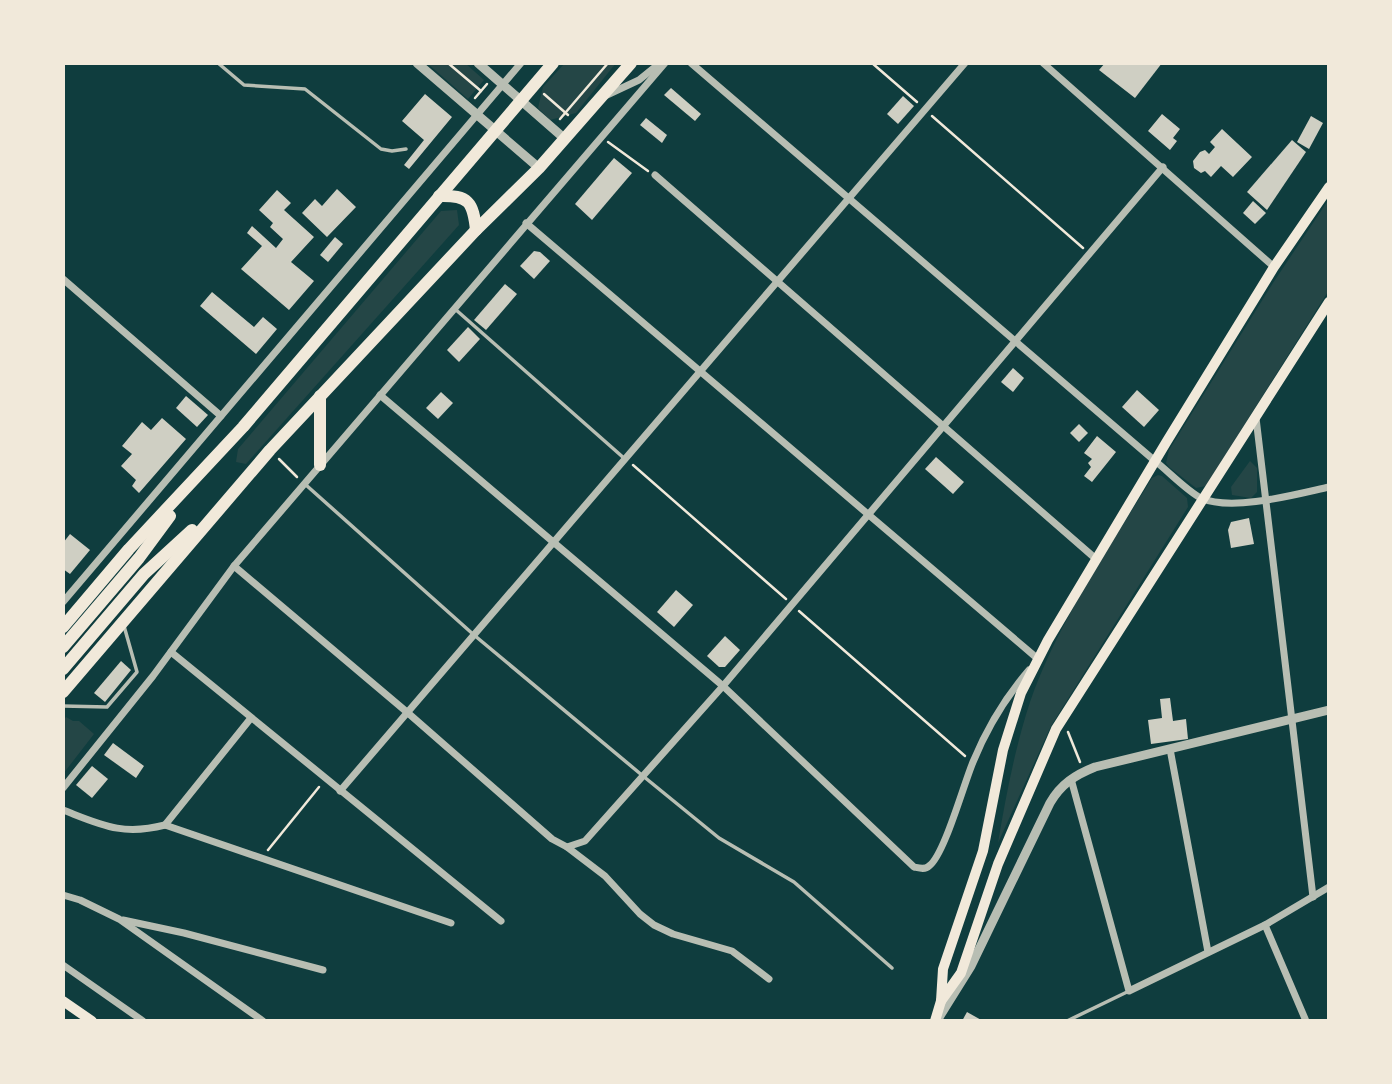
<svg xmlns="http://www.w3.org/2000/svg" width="1392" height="1084" font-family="'Work Sans',sans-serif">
<rect width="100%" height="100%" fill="#0f3d3e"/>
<!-- green -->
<g fill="#244646">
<path d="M427,63H465L484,80L468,99Z"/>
<path d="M565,63H616L576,113L550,120L538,108L543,87Z"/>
<path d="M1329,199V290L1206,486L1196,488L1169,467L1166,463L1169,450L1273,283Z"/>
<path d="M457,210L459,225L246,464L236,462L238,449L441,211Z"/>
<path d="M1250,461L1257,468V492L1251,498L1232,495L1231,487Z"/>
<path d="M1158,475L1162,476L1187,498L1188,507L1051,726L998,843C1006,795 1015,748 1030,702C1057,624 1109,548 1152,478Z"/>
<path d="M66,717L73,721H79L94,734L63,774V721Z"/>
</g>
<!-- building -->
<g fill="#cfcfc3">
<path d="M1105,63H1162L1135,98L1099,70Z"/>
<path d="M671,88L701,114L695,121L664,95Z"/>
<path d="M425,94L452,117L409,169L404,165L424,140L402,121Z"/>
<path d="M903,96L914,106L898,124L887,114Z"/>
<path d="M1162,114L1180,129L1173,138L1177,141L1170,150L1148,131Z"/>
<path d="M1311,116L1323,123L1309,149L1297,142Z"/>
<path d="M646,118L667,135L662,143L640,125Z"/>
<path d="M1222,129L1252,157L1233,177L1221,166L1211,177L1205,171L1201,173L1194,168L1193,161L1200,152L1205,150L1209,154L1215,147L1210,142Z"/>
<path d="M1292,140L1306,152L1267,210L1247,192Z"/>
<path d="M614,158L632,173L592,220L575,204Z"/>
<path d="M337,189L356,207L327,237L302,213L315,199L322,206Z"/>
<path d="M277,190L291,203L284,210L314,237L291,262L314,281L289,310L241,269L262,246L247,233L252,226L276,248L283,239L270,227L273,223L259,210Z"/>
<path d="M1253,201L1266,213L1255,224L1243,213Z"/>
<path d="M335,237L343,244L328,262L320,255Z"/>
<path d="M534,251L540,252L550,261L534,279L520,266Z"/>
<path d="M505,284L517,294L486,330L474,320Z"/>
<path d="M212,292L254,327L263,317L277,329L256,354L200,306Z"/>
<path d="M468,327L480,339L459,362L447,350Z"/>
<path d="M1013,368L1024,378L1013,392L1001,382Z"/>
<path d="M1137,390L1159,410L1144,427L1122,407Z"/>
<path d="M441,392L453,403L438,419L426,408Z"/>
<path d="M186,396L208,415L197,427L176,408Z"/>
<path d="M162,418L186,439L139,493L132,486L136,480L121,466L132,454L122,446L142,422L151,430Z"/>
<path d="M1079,424L1088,433L1079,442L1070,433Z"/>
<path d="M1097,436L1116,452L1092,482L1084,476L1091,467L1088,463L1092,459L1084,453Z"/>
<path d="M936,457L964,482L953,494L925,469Z"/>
<path d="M1249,518L1254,544L1231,548L1228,530L1231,522Z"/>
<path d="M70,534L90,550L70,574L63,569V543Z"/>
<path d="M676,590L693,605L674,627L657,612Z"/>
<path d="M725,636L740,650L725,667H719L707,656Z"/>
<path d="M121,661L131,670L105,702L94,693Z"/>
<path d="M1170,698L1173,721L1186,719L1188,739L1151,744L1148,720L1162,718L1160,699Z"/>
<path d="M113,743L144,766L136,778L104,755Z"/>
<path d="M92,766L108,779L92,798L76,785Z"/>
<path d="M967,1012L983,1021H962Z"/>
</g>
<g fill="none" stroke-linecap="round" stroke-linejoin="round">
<!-- path -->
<g stroke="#f1e9da" stroke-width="2.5">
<path d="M448,63L481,91"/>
<path d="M872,63L917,102"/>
<path d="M544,94L568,115"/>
<path d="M475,98L487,84"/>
<path d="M932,116L1083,248"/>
<path d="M560,119L608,63"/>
<path d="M608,142L648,171"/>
<path d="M279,459L297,477"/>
<path d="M633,465L786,599"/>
<path d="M799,611L965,756"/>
<path d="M1068,732L1080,762"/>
<path d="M268,850L319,787"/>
</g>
<!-- service -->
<g stroke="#b8beb3" stroke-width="3.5">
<path d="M218,63L244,85L305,89L381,149L392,151L406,149"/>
<path d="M455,309L625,459"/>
<path d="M306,485L474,635L643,776L719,838L794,882L892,968"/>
<path d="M63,706L107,707L137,672L124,626"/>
<path d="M1067,1021L1127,992"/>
</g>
<!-- minor -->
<g stroke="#b8beb3" stroke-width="7">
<path d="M691,63L1155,461C1167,470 1188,492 1201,498C1232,512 1297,494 1329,487"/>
<path d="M1043,63L1274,267"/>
<path d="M607,95L639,80L660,63"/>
<path d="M655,175L1096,559"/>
<path d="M526,223L1038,659L1037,661"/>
<path d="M63,279L221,416"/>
<path d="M380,395L723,686L914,867C919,868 925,870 929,866C944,856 964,783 973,762C987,728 1005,698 1029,670"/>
<path d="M1256,418L1313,897"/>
<path d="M234,566L408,713L552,839L567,847L605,876L640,914L654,925L673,934L732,951L769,979"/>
<path d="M63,602L521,63"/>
<path d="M171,652L501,921"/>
<path d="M1170,749L1208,952"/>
<path d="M1071,779L1129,991L1265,925L1329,887"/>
<path d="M63,788L153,676L234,566L665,63"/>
<path d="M340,791L965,63"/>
<path d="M63,810C102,825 122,836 165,825L451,923"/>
<path d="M165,825L251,718"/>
<path d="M567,847L585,841L723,686L1163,167"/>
<path d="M63,895L80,900L119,919L263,1021"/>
<path d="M123,920L184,933L323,970"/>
<path d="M1265,925L1306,1021"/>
<path d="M63,965L143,1021"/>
</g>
<!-- tertiary -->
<g stroke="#b8beb3" stroke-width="9">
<path d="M417,63L539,168"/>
<path d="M478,63L565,139"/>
<path d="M938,1019L971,966L1050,803C1061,784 1075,775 1095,767L1329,710"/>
</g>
<!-- secondary -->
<g stroke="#f1e9da" stroke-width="10">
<path d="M63,1001L92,1021"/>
<path d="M941,1001L961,973L998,864L1056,729L1329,302"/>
<path d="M935,1021L941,1001L943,969L983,851L1003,750L1021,693L1048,640L1167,441L1274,267L1329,187"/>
</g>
<!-- primary -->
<g stroke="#f1e9da" stroke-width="12">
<path d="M439,196C469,195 473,202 476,230"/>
<path d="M320,396V465"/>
<path d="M63,627L129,549L243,427L553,63"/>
<path d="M63,647L139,558L170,516"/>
<path d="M63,669L144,574L192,530"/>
<path d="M63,692L270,450L476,230L539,168L631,63"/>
</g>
</g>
<!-- border -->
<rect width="1392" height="1084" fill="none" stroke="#f1e9da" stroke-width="130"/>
</svg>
